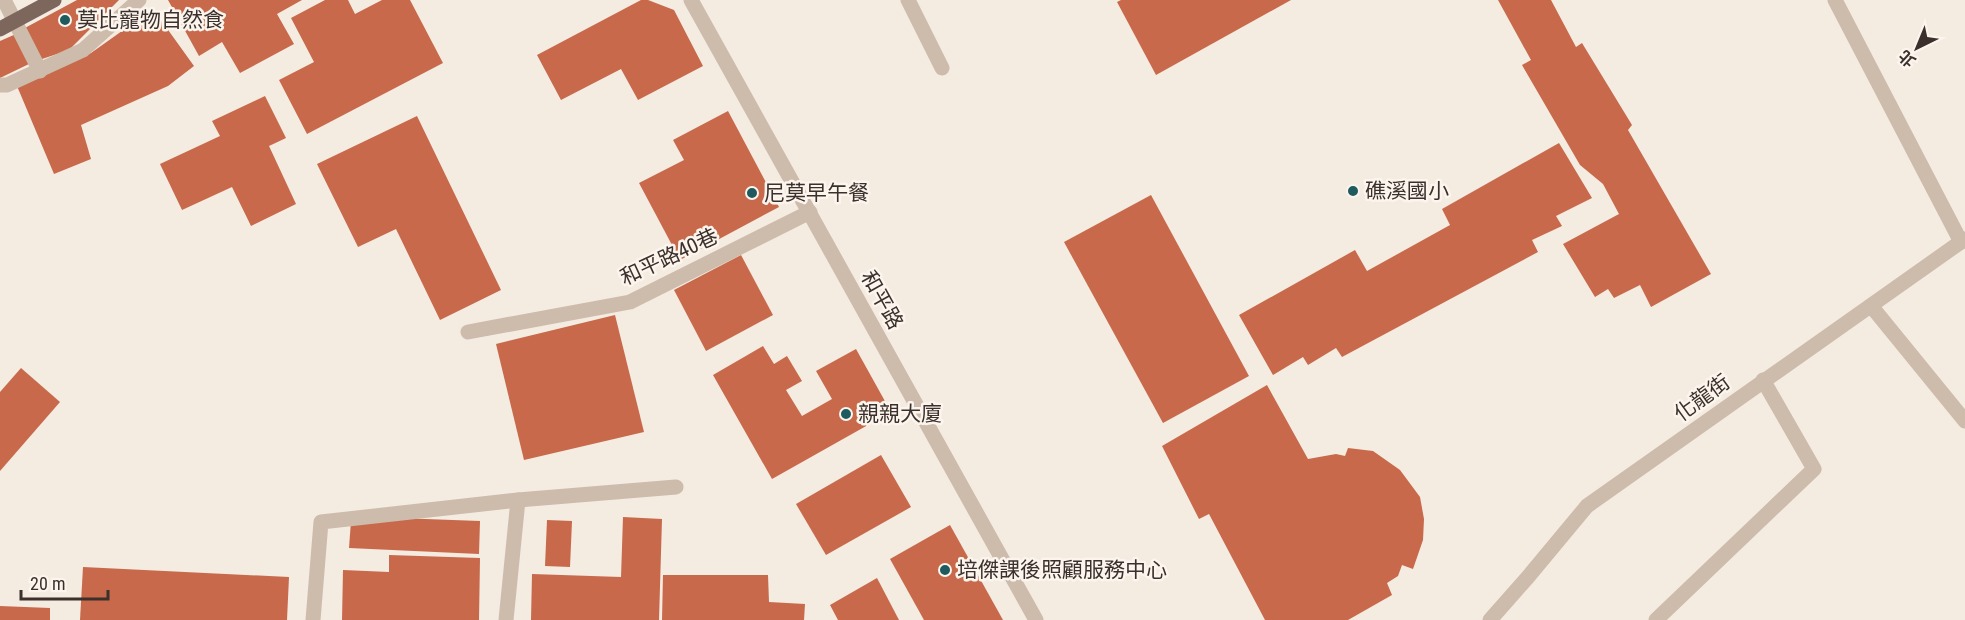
<svg xmlns="http://www.w3.org/2000/svg" width="1965" height="620" font-family="'Roboto Condensed','Noto Sans TC',sans-serif">
<rect width="100%" height="100%" fill="#f4ebe1"/>
<!-- building -->
<g fill="#c8694b">
<path d="M77,0H119L69,50L39,60L23,29Z"/>
<path d="M168,0H302L277,14L294,44L240,73L222,42L199,56Z"/>
<path d="M325,0H348L355,14L382,0H410L443,63L307,134L279,80L314,62L291,18Z"/>
<path d="M641,0H648L674,10L703,66L638,100L621,69L561,100L537,55Z"/>
<path d="M1121,0H1291L1156,75L1117,2Z"/>
<path d="M1498,0H1551L1576,47L1582,43L1632,125L1628,130L1711,274L1651,307L1640,285L1614,298L1608,289L1595,297L1563,244L1619,214L1603,184L1580,165L1522,65L1531,60Z"/>
<path d="M153,9L194,66L168,86L81,125L91,159L54,174L17,86L91,53Z"/>
<path d="M16,34L31,63L0,78V41Z"/>
<path d="M265,96L286,138L269,146L296,204L251,226L232,187L182,210L160,164L220,136L212,121Z"/>
<path d="M728,111L779,207L680,260L639,183L684,160L673,140Z"/>
<path d="M417,116L501,290L440,320L396,229L358,247L317,164Z"/>
<path d="M1559,143L1592,198L1556,216L1562,226L1532,240L1538,252L1342,357L1336,348L1308,365L1303,357L1273,375L1239,315L1355,250L1367,271L1450,225L1442,209Z"/>
<path d="M1151,195L1249,376L1163,423L1064,242Z"/>
<path d="M741,255L773,315L706,351L674,290Z"/>
<path d="M615,315L644,432L524,460L496,344Z"/>
<path d="M763,346L774,364L787,356L802,381L786,390L802,416L832,399L816,371L856,349L891,412L772,479L713,375Z"/>
<path d="M21,368L60,402L0,471V392Z"/>
<path d="M1267,385L1308,459L1336,454L1345,456L1348,448L1373,451L1400,470L1420,497L1424,519L1423,540L1413,569L1402,565L1398,576L1387,583L1392,595L1348,620H1265L1209,514L1199,519L1162,446Z"/>
<path d="M881,455L911,507L826,555L796,504Z"/>
<path d="M623,517L662,519L659,620H531L532,574L621,577Z"/>
<path d="M398,518L480,521L479,554L349,548L351,521Z"/>
<path d="M547,520L572,521L570,567L545,566Z"/>
<path d="M950,525L1003,620H924L890,559Z"/>
<path d="M389,555L480,558L479,620H342L343,570L389,572Z"/>
<path d="M83,567L289,577L287,620H80Z"/>
<path d="M663,575H768L769,602L805,604L804,620H662Z"/>
<path d="M877,578L899,620H838L830,605Z"/>
<path d="M0,606L50,608V620H0Z"/>
</g>
<g fill="none" stroke-linecap="round" stroke-linejoin="round">
<!-- lane -->
<g stroke="#cdbbac" stroke-width="15">
<path d="M908,0L942,68"/>
<path d="M313,620L321,522L518,500L676,487"/>
<path d="M506,620L518,500"/>
</g>
<!-- street -->
<g stroke="#cdbbac" stroke-width="15">
<path d="M4,0L40,71"/>
<path d="M691,0L1036,620"/>
<path d="M1835,0L1961,242"/>
<path d="M0,85H7L83,50L139,0"/>
<path d="M1872,307L1965,421"/>
<path d="M468,332L630,302L810,212"/>
<path d="M1490,620L1528,577L1587,506L1965,239"/>
<path d="M1656,620L1814,469L1763,380"/>
</g>
<!-- primary -->
<path stroke="#7d675c" stroke-width="15" d="M0,29L54,0"/>
</g>
<!-- markers -->
<g fill="#1f5a5e" stroke="#fbf5ee" stroke-width="2">
<circle cx="65" cy="20" r="6"/>
<circle cx="1353" cy="191" r="6"/>
<circle cx="752" cy="193" r="6"/>
<circle cx="846" cy="414" r="6"/>
<circle cx="945" cy="570" r="6"/>
</g>
<g text-anchor="middle" stroke-width="5" stroke-linejoin="round" paint-order="stroke">
<!-- poi labels -->
<g font-size="21" fill="#3b302b" stroke="#fbf5ee" text-anchor="start">
<text x="77" y="27">莫比寵物自然食</text>
<text x="1365" y="198">礁溪國小</text>
<text x="764" y="200">尼莫早午餐</text>
<text x="858" y="421">親親大廈</text>
<text x="957" y="577">培傑課後照顧服務中心</text>
</g>
<!-- street labels -->
<g font-size="21" fill="#3b302b" stroke="#fbf5ee">
<text transform="translate(669 257) rotate(-25)" y="7">和平路40巷</text>
<text transform="translate(882 300) rotate(61)" y="7">和平路</text>
<text transform="translate(1702 398) rotate(-36)" y="7">化龍街</text>
</g>
</g>
<!-- north arrow -->
<g transform="translate(1917 48) rotate(223)" stroke="#fbf5ee" stroke-width="4.5" paint-order="stroke">
<path d="M0-4.5L10 22L0 15L-10 22Z" fill="#3b302b"/>
<text y="-9" font-size="16" font-weight="bold" text-anchor="middle" fill="#3b302b">北</text>
</g>
<!-- scale -->
<path d="M21 590v9h87v-9" fill="none" stroke="#3b302b" stroke-width="3"/>
<text x="30" y="590" font-size="18" fill="#3b302b" stroke="#fbf5ee" stroke-width="4.5" paint-order="stroke">20 m</text>
</svg>
